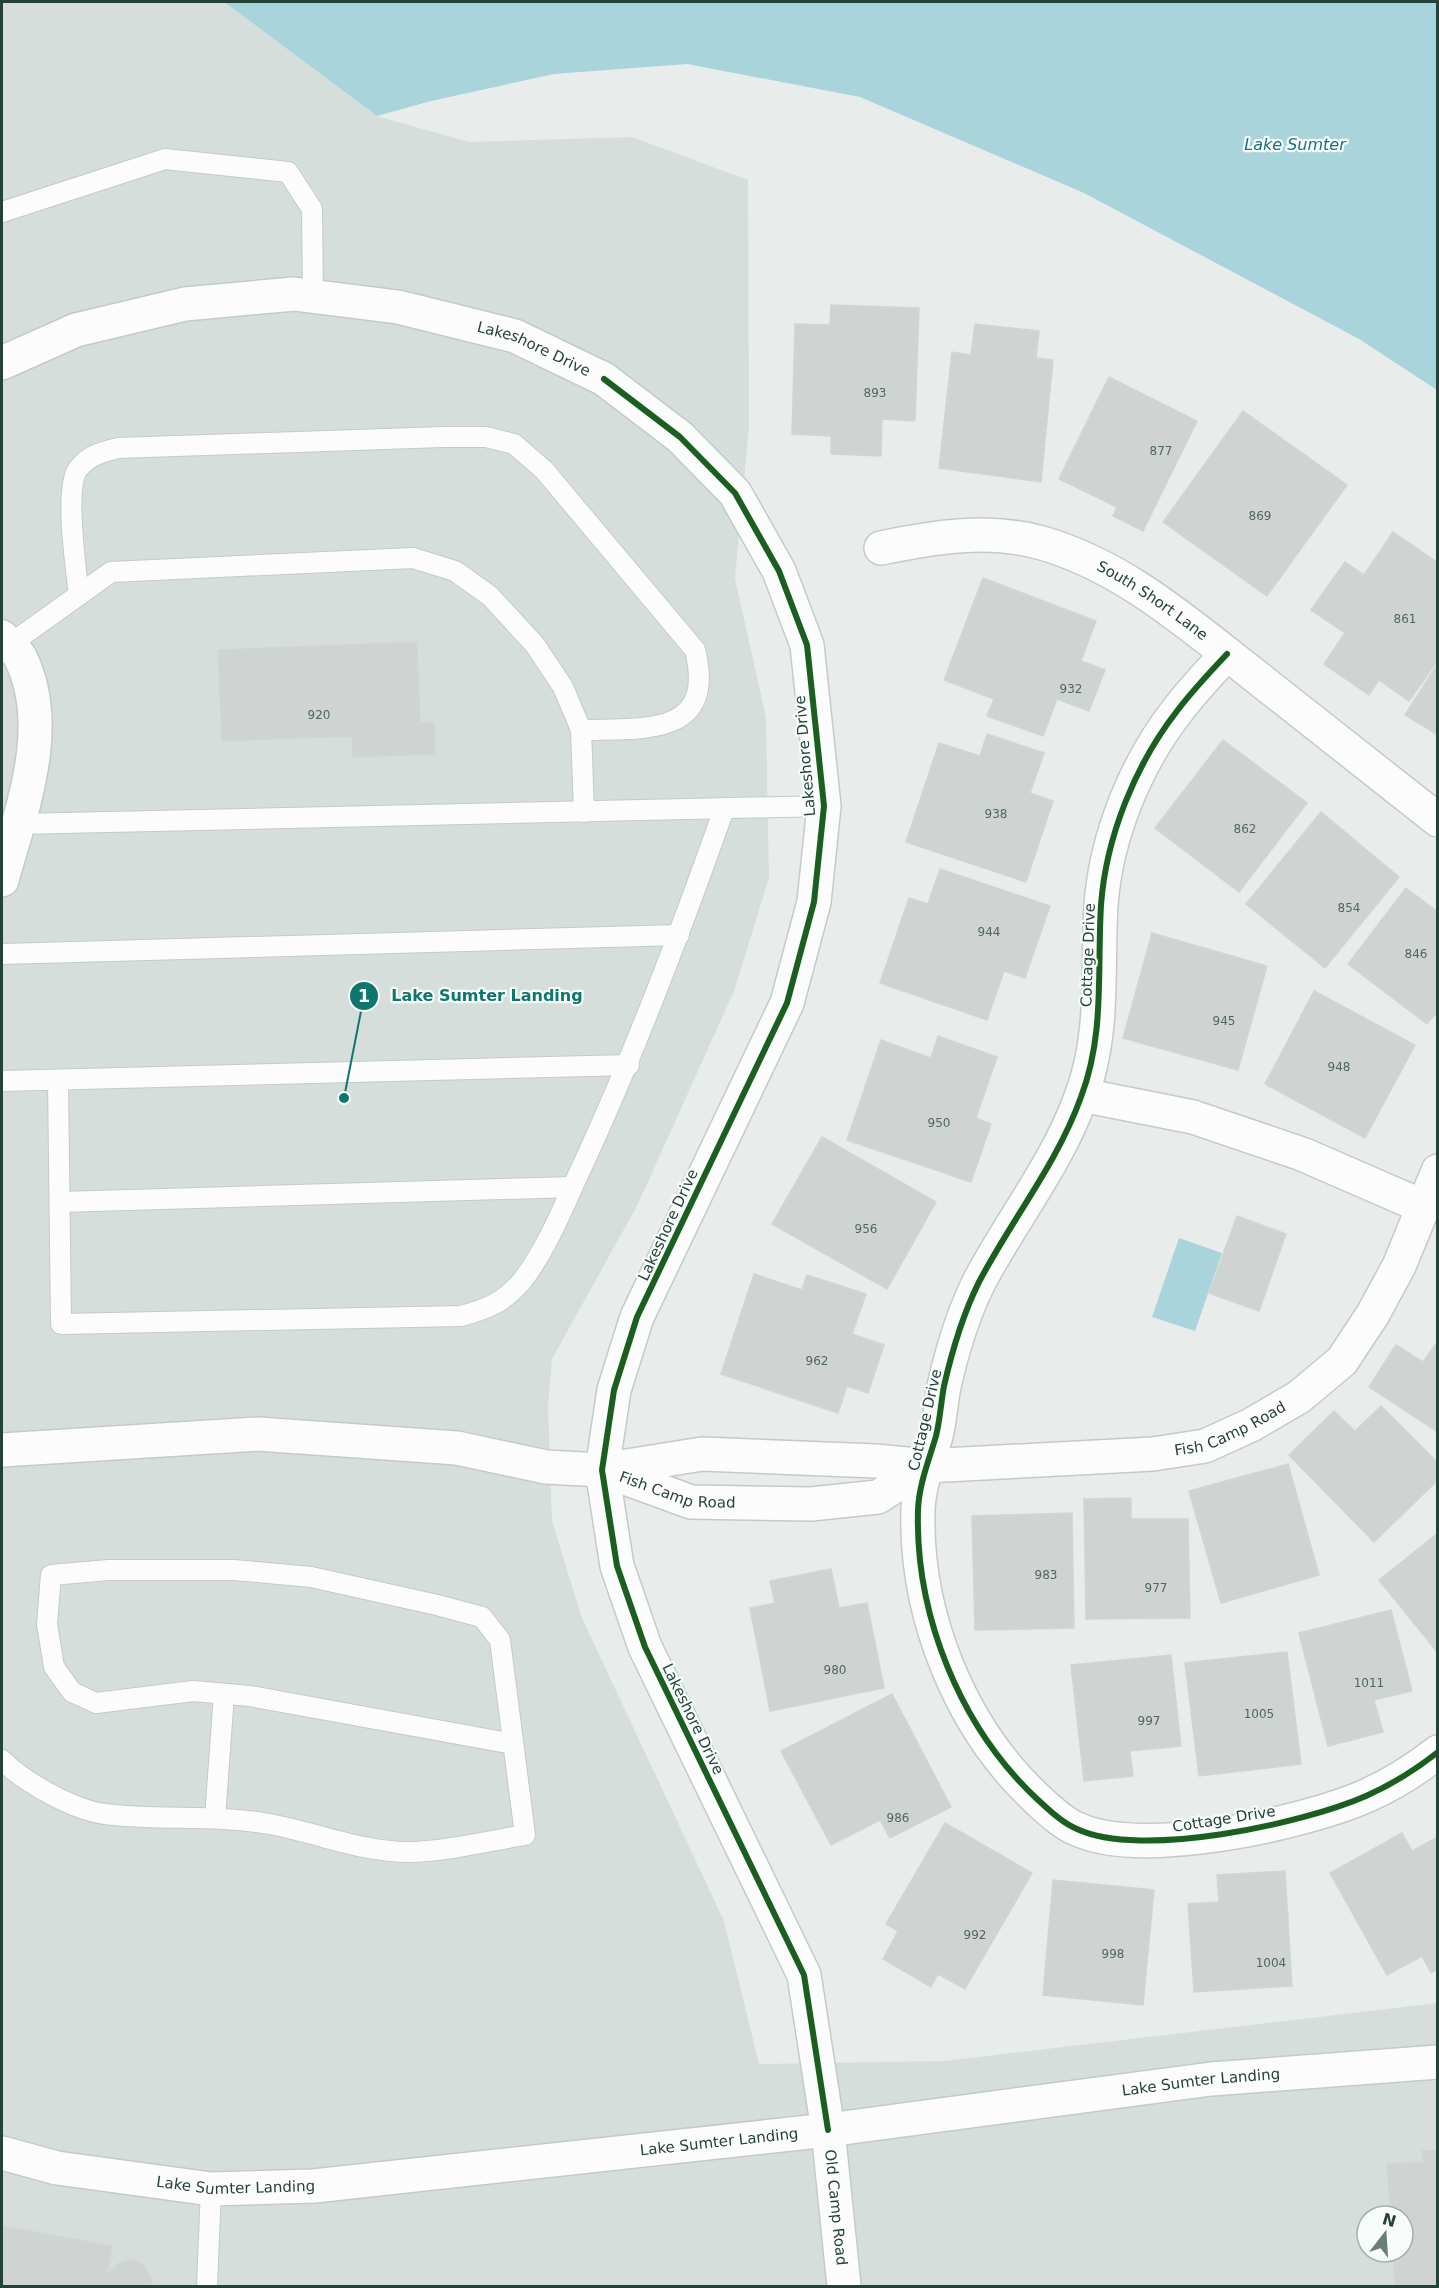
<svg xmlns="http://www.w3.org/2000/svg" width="1439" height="2288" font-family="'DejaVu Sans',sans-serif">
<rect width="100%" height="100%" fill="#e8edeb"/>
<!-- built -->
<path fill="#d6dedb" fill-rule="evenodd" d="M2,2H224L377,116L469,142L632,137L748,180L749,426L735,579L766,717L769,878L734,991L637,1206L552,1359L548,1406L552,1521L582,1618L724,1921L759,2064L944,2061L1437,2003V2286H2ZM1367,2216H1403V2252H1367Z"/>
<!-- water -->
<g fill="#a9d4db">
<path d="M224,2H1437V390L1359,339L1084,193L860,97L687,64L554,74L431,101L377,116Z"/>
<path d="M1179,1238L1222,1253L1195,1331L1152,1317Z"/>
</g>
<!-- building -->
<g fill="#cfd4d2" stroke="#d1d6d4" stroke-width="1.5">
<path d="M831,305L919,308L915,421L882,419L881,456L831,454V436L792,434L795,324L830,325Z"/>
<path d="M975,324L1039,331L1036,358L1053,360L1041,482L939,468L952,352L971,355Z"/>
<path d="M1109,377L1197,421L1143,531L1113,516L1117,507L1059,479Z"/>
<path d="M1243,411L1347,485L1267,596L1163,522Z"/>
<path d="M1393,532L1438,563V660L1409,701L1379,680L1369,695L1324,664L1345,633L1311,610L1345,562L1364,575Z"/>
<path d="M983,578L1096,621L1081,661L1105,670L1089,711L1057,699L1043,736L987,716L994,699L944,680Z"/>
<path d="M417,642L420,723L434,722L435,754L353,757L352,736L222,741L218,650Z"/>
<path d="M1438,663V735L1405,715Z"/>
<path d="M987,734L1044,753L1030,793L1053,801L1026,882L906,842L939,743L980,756Z"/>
<path d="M1223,740L1307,803L1239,892L1155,828Z"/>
<path d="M1321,812L1399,877L1325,968L1246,904Z"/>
<path d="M940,869L1050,906L1025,978L1004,971L987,1020L880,983L909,898L928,904Z"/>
<path d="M1406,888L1438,912V1011L1427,1024L1348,964Z"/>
<path d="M1152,933L1267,966L1238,1070L1123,1038Z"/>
<path d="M1314,991L1415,1045L1365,1138L1265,1084Z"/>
<path d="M938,1036L997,1057L976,1118L991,1124L971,1182L847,1140L881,1040L931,1058Z"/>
<path d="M822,1137L936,1202L887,1289L772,1224Z"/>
<path d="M1237,1216L1286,1234L1259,1311L1209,1293Z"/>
<path d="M754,1274L802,1290L807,1275L866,1294L852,1334L884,1345L868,1393L847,1386L838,1413L721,1374Z"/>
<path d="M1438,1341V1432L1369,1387L1396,1345L1423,1362Z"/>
<path d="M1381,1406L1438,1463V1480L1374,1542L1289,1455L1334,1411L1355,1431Z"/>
<path d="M1288,1464L1319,1575L1221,1603L1189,1491Z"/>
<path d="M1131,1498V1519H1188L1190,1618L1086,1619L1084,1499Z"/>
<path d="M1072,1513L1074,1628L975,1630L972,1516Z"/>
<path d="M1438,1533V1653L1379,1580Z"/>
<path d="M831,1569L839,1608L867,1603L884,1688L770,1711L750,1608L775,1603L770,1581Z"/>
<path d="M1391,1610L1412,1691L1374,1700L1383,1732L1328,1746L1299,1633Z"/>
<path d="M1287,1652L1301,1764L1199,1776L1185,1663Z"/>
<path d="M1171,1655L1181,1746L1130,1751L1133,1776L1084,1781L1071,1665Z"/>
<path d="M892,1694L951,1807L890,1838L880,1820L831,1845L781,1751Z"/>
<path d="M945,1823L1032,1873L965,1989L938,1974L931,1987L883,1959L898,1931L886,1924Z"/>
<path d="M1402,1833L1412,1851L1438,1837V1969L1431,1973L1422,1956L1387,1975L1330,1873Z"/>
<path d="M1285,1871L1292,1986L1194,1992L1188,1904L1219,1902L1217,1875Z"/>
<path d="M1053,1880L1154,1890L1143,2005L1043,1995Z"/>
<path d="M1438,2150V2286H1395L1393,2252H1403V2216H1391L1387,2164L1423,2162L1422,2151Z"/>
<path d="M2,2226L112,2246L107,2275L119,2263L133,2259L145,2267L152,2282L151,2286H2Z"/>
</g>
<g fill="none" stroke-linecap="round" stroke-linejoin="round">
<!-- lane casing -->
<g stroke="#c5cac8" stroke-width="22">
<g id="lane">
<path d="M2,212L165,159L288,172L312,209L313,296"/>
<path d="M79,595C76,569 64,489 78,469C89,455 102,452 118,448L442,437H486L514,444L544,470L695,650C717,738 642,728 581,730"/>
<path d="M9,645L111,572L413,558L455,571L490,596L535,645L563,687L581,730L584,812"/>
<path d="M17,824L824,806"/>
<path d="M2,954L679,935"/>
<path d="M58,1080L61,1324L461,1316C487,1309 503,1303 522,1281C549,1246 566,1200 585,1160C638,1045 682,928 724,809"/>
<path d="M2,1081L629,1065"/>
<path d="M60,1202L572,1187"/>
<path d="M2,1760C24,1782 73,1810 105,1814C159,1821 214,1814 269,1824C316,1832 363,1853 412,1852C449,1851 488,1841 525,1835L500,1640L482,1617L437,1605L311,1577L234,1570H109L51,1575L47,1624L54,1667L72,1692L96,1703L193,1691L250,1696L513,1744"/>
<path d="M215,1818L224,1694"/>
<path d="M207,2286L211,2189"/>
</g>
</g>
<!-- street casing -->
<g stroke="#c5cac8" stroke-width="36">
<g id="street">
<path id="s1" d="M881,548C934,537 989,528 1042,543C1122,566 1185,621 1249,671C1312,720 1375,770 1438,820"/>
<path d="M2,637C7,643 16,650 20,657C55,726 21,811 2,880"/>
<path d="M1227,654C1210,672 1192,691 1177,711C1135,765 1106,837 1101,905C1097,971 1105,1034 1081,1097C1057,1164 1012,1219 979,1282C963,1314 952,1351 944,1386C941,1402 940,1420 936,1436C929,1460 919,1484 918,1510C915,1615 960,1727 1037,1799C1048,1809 1062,1823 1077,1829C1141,1859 1302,1824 1366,1796C1391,1785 1415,1770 1438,1752"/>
<path d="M1082,1095L1193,1117L1302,1154L1424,1207"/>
<path id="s2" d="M2,1450L258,1434L457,1448L546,1467L602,1470L702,1454L876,1461L926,1466L1153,1454L1205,1446L1251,1425L1299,1397L1342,1361L1373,1314L1399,1266L1438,1171"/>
<path id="s3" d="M606,1471L691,1502L811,1504L878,1497L926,1466"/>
<path id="s4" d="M2,2153L57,2168L211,2189L314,2186L828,2130"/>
</g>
</g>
<!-- secondary casing -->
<g stroke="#c3cbc8" stroke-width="36">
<g id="secondary">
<path id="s5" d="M2,363L76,330L185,304L294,294L398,307L515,336L604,379L680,437L735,493L779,571L807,645L824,806L814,902L787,1003L637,1317L614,1390L602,1470L617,1566L645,1647L804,1975L828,2130L844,2286"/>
<path id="s6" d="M828,2130L1211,2079L1438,2062"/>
</g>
</g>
<!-- lane -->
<use href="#lane" stroke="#fcfcfc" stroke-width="20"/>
<!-- street -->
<use href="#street" stroke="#fcfcfc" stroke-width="33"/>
<!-- secondary -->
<use href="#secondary" stroke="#fcfcfc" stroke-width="33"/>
<!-- cycleway casing -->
<g stroke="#f7fbf9" stroke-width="10">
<g id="cycleway">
<path d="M604,379L680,437L735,493L779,571L807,645L824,806L814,902L787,1003L637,1317L614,1390L602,1470L617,1566L645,1647L804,1975L828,2130"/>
<path d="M1227,654C1210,672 1192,691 1177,711C1135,765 1106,837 1101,905C1097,971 1105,1034 1081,1097C1057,1164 1012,1219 979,1282C963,1314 952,1351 944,1386C941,1402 940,1420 936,1436C929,1460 919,1484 918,1510C915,1615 960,1727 1037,1799C1048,1809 1062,1823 1077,1829C1141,1859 1302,1824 1366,1796C1391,1785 1415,1770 1438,1752"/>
</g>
</g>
<!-- cycleway -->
<use href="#cycleway" stroke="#1b5e20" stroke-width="6"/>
</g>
<g text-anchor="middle" stroke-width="4.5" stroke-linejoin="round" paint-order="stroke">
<!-- number labels -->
<g font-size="12" fill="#506761">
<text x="875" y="397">893</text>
<text x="1161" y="455">877</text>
<text x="1260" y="520">869</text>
<text x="1405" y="623">861</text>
<text x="1071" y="693">932</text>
<text x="319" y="719">920</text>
<text x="996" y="818">938</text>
<text x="1245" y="833">862</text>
<text x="1349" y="912">854</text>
<text x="989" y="936">944</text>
<text x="1416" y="958">846</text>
<text x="1224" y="1025">945</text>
<text x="1339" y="1071">948</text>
<text x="939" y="1127">950</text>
<text x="866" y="1233">956</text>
<text x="817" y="1365">962</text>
<text x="1046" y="1579">983</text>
<text x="1156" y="1592">977</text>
<text x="835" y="1674">980</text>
<text x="1369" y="1687">1011</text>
<text x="1259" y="1718">1005</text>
<text x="1149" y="1725">997</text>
<text x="898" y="1822">986</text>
<text x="975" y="1939">992</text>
<text x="1113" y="1958">998</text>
<text x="1271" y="1967">1004</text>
</g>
<!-- street labels -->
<g font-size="15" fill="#24423a" stroke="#f7fbf9">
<text dy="5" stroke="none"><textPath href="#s5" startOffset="550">Lakeshore Drive</textPath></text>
<text dy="5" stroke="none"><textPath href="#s1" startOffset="288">South Short Lane</textPath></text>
<text transform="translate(805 756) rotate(-95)" y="5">Lakeshore Drive</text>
<text transform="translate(1088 955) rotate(-88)" y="5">Cottage Drive</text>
<text transform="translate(668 1225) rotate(-65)" y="5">Lakeshore Drive</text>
<text transform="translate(925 1420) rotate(-77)" y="5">Cottage Drive</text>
<text dy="5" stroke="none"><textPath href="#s2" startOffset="1238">Fish Camp Road</textPath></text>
<text dy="5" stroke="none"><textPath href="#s3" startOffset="75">Fish Camp Road</textPath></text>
<text transform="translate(693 1719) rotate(64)" y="5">Lakeshore Drive</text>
<text transform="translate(1224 1819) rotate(-9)" y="5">Cottage Drive</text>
<text dy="5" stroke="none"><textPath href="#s6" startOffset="376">Lake Sumter Landing</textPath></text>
<text dy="5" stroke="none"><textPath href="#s4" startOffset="723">Lake Sumter Landing</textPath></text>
<text dy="5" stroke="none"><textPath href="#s4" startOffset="237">Lake Sumter Landing</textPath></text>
<text dy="5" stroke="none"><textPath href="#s5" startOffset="2620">Old Camp Road</textPath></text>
</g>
<!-- water labels -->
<g font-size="16" font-style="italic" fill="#1c6f80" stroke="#f7fbf9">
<text x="1295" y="150">Lake Sumter</text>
</g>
</g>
<!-- callouts -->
<path fill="none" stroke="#0f766e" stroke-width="2" d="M344 1098L364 996"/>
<g fill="#0f766e" stroke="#f7fbf9" stroke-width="2">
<circle cx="344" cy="1098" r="6"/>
<circle cx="364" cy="996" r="15"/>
</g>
<g font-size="18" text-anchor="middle" font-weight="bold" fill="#fff">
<text x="364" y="1002">1</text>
</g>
<g font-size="16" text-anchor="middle" font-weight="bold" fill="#0f766e" stroke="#f7fbf9" stroke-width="4.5" stroke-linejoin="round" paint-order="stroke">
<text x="487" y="1001">Lake Sumter Landing</text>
</g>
<!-- border -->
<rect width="1439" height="2288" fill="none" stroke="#24423a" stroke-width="6"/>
<!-- north arrow -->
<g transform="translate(1385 2234) rotate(17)"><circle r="28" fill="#f7fbf9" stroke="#a3b1ad" stroke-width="1.5"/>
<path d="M0-4.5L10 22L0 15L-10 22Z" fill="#697e78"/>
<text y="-9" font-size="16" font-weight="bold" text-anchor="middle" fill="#24423a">N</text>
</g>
</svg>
